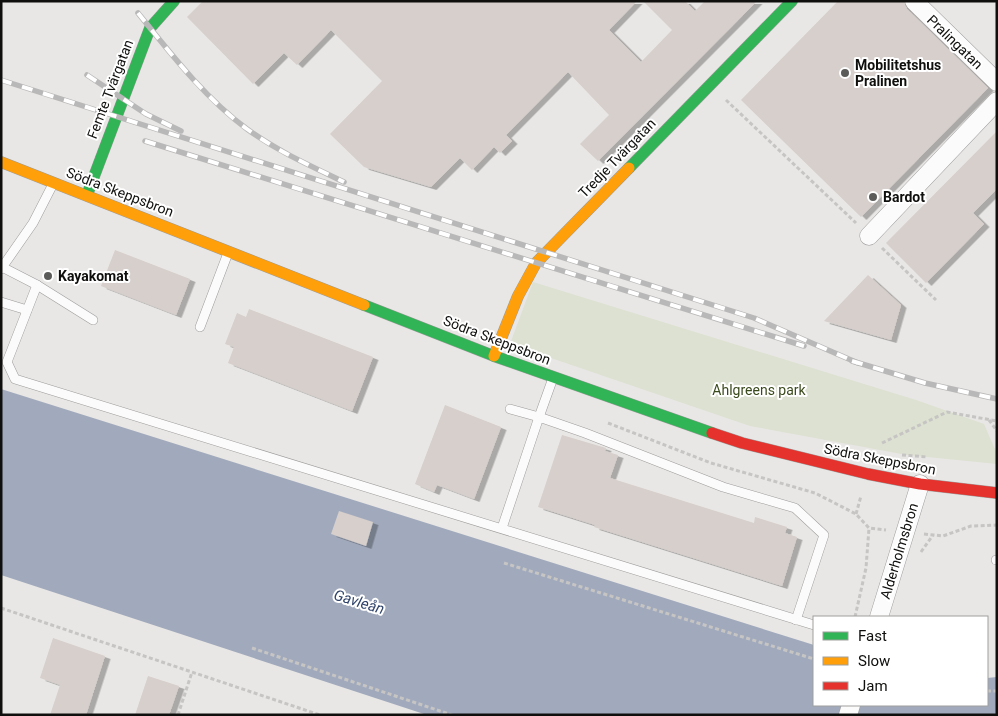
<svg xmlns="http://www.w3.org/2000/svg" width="998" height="716" font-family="Roboto,sans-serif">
<defs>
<filter id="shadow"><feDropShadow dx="5.5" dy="3" stdDeviation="0" flood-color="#0004"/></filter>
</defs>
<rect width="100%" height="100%" fill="#e9e7e5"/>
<!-- green -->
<path fill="#dce1d1" d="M533,282L916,400L984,424L997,454V464L907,455L750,426L510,344Z"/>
<!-- water -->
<path fill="#a1aabc" d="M1,389L814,645V705H987V678L997,677V715H427L1,575Z"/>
<!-- building -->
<g fill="#d6cfcb" filter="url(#shadow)">
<path d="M203,1H637L609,30L641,62L672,30L643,1H685L695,11L705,1H757L598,161L580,144L609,115L568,72L506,135L512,141L500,153L494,147L472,170L460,158L431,187L364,167L330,134L382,81L331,30L297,65L284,53L253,84L187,17Z"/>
<path d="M838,1H904L907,9L988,88L861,217L741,100Z"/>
<path d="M997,131V189L973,213L984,224L926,283L886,243Z"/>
<path d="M115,250L190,279L176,315L101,286Z"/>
<path d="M868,275L901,305L891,340L824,321Z"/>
<path d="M249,309L373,357L352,411L228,363L234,347L225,344L237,313L246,317Z"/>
<path d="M445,405L501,427L474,499L437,485L434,492L415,484Z"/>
<path d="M562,435L606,448L605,451L618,455L610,478L754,523L755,517L787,527L785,533L797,537L782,586L594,527L595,525L538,507Z"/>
<path d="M339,511L373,522L366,546L331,534Z"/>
<path d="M53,638L105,656L86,715H50L60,685L40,678Z"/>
<path d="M148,676L179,686L169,715H135Z"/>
</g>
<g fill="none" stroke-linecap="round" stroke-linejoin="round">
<!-- lane casing -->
<g stroke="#9d9c9b" stroke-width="10">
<g id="lane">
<path d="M2,267L37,285L7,362L15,379L814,625"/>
<path d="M1,269L33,223L52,186"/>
<path d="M37,285L93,320"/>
<path d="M1,302L27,310"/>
<path d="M200,327L228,253"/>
<path d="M510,409L539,417L553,378"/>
<path d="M502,528L539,417L585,433L723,487L795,508L824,535L796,620"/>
<path d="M996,560H997"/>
</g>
</g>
<!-- street casing -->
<g stroke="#9d9c9b" stroke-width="19">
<g id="street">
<path d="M914,1L997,82"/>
<path d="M869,236L997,101"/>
<path d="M879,617L920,484"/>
<path d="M848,715L851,705"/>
</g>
</g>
<!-- fast casing -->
<g stroke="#9d9c9b" stroke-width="12">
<g id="fast">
<path d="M629,168L792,1"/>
<path d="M87,195L150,28L174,1"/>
<path d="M364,305L494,356L712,433"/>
</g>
</g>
<!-- slow casing -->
<g stroke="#9d9c9b" stroke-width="12">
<g id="slow">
<path d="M1,162L364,305"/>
<path d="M494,356L518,296L536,263L629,168"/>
</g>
</g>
<!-- jam casing -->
<g stroke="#9d9c9b" stroke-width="12">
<path id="jam" d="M712,433L742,443L868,474L920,484L997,493"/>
</g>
<!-- path -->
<g stroke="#c6c5c4" stroke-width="3" stroke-dasharray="4 2.5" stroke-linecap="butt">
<path d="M726,100L856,223"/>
<path d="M882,248L936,300"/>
<path d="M989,420L997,431"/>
<path d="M608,423L711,463L815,493L856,514L869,528L886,530"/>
<path d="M882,443L947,412L997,421"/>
<path d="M902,455L927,457"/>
<path d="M856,514L861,496"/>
<path d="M924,534L943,536L971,526L997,525"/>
<path d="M921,552L933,535"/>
<path d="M504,563L814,659"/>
<path d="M1,608L320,715"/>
<path d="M855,617L866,568L869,528"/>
<path d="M252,648L452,715"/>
<path d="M987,691H997"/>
<path d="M178,715L192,672"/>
</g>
<!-- lane -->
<use href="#lane" stroke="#fcfbfb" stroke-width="9"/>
<!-- street -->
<use href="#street" stroke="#fcfbfb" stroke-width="18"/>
<!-- fast -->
<use href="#fast" stroke="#30b455" stroke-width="11"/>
<!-- slow -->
<use href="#slow" stroke="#ff9f0a" stroke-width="11"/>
<!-- jam -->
<use href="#jam" stroke="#e5322d" stroke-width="11"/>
<!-- rail casing -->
<g stroke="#b9b8b8" stroke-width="5.5">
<g id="rail">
<path d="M138,13C171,54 205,98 247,129C277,151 311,166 344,182"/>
<path d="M87,75L146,114L181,131"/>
<path d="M1,80L754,318L858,363"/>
<path d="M145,141L804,346"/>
<path d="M852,361L925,383L997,399"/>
</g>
</g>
<!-- rail -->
<use href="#rail" stroke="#fff" stroke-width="4" stroke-dasharray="11" stroke-linecap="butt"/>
</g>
<!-- markers -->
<g fill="#5b5b59" stroke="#fff" stroke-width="2">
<circle cx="845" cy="73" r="5"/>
<circle cx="873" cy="197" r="5"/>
<circle cx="48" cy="276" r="5"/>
</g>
<g text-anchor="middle" stroke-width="4" stroke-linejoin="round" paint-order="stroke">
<!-- street labels -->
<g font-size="14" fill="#0f0f0d" stroke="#fff">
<text transform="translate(955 42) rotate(44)" y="5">Pralingatan</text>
<text transform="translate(110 89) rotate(-69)" y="5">Femte Tvärgatan</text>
<text transform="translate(617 158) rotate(-46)" y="5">Tredje Tvärgatan</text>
<text transform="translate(120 192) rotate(21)" y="5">Södra Skeppsbron</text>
<text transform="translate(497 340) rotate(21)" y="5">Södra Skeppsbron</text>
<text transform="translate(880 459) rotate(11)" y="5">Södra Skeppsbron</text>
<text transform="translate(899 551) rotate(-73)" y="5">Alderholmsbron</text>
</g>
<!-- poi labels -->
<g font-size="14" font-weight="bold" fill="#0f0f0d" stroke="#fff" text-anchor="start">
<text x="855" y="70">Mobilitetshus<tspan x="855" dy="16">Pralinen</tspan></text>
<text x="883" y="202">Bardot</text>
<text x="58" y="281">Kayakomat</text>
</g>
<!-- park labels -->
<g font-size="14" fill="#3a4a1c" stroke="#fff">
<text x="759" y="395">Ahlgreens park</text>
</g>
<!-- water labels -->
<g font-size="15" font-style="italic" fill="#2f436a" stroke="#fff">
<text transform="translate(359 602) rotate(17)" y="5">Gavleån</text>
</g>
</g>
<!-- border -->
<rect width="998" height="716" fill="none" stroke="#0f0f0d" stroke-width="5"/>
<!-- legend -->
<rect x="813" y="616" width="175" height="90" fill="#ffffff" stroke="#9f9f9e"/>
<rect x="823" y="632" width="25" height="8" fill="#30b455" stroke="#9f9f9e"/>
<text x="858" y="641" font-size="15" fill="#0f0f0d">Fast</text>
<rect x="823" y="657" width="25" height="8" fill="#ff9f0a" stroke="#9f9f9e"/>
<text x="858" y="666" font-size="15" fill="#0f0f0d">Slow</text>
<rect x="823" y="682" width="25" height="8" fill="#e5322d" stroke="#9f9f9e"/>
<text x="858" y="691" font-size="15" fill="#0f0f0d">Jam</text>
</svg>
